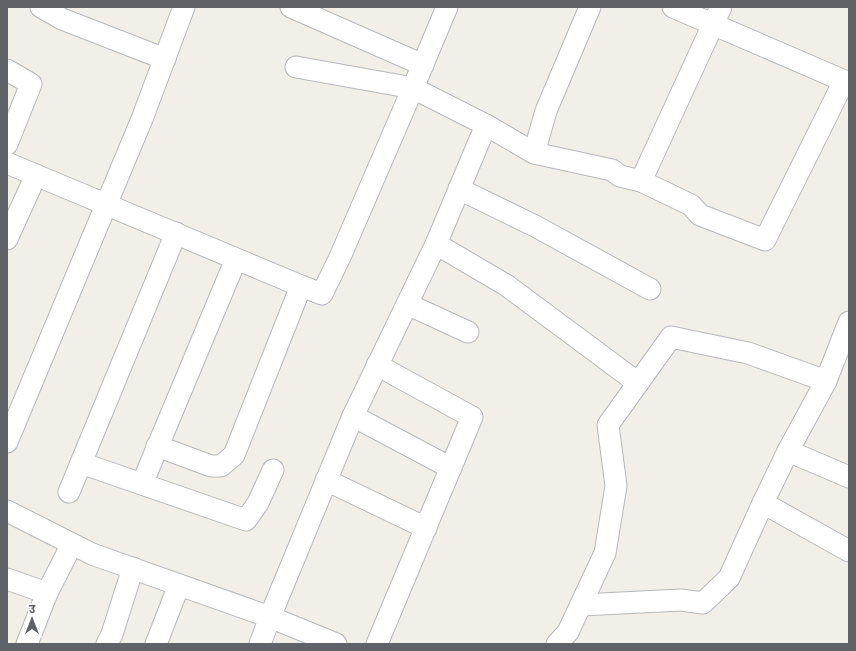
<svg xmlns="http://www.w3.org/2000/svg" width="856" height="651" font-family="Poppins,'Noto Sans Devanagari',sans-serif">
<rect width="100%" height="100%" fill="#f1efe8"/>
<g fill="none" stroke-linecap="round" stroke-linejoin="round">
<!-- minor casing -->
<g stroke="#b5b8bc" stroke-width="23">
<g id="minor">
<path d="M41,7L62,19L165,59"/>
<path d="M291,7L423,65"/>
<path d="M673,7L849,83"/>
<path d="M7,70L31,84L7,144"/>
<path d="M486,125L534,153L612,170L620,176L641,181L691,205L700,215L765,240L844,81"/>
<path d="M534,153L546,111L590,7"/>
<path d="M7,163L301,286L322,294L340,257L413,88L296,67"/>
<path d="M641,181L721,7"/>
<path d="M459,189L535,226L650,289"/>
<path d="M7,239L36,175"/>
<path d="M436,244L506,285L638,383"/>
<path d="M407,304L468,332"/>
<path d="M353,416L451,468"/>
<path d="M7,442L142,119L184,7"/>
<path d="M157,446L211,466H221L234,455L301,286"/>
<path d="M788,451L849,477"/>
<path d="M81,463L246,520L258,503L273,470"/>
<path d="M326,480L426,528"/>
<path d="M142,484L236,259"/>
<path d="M69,492L176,233"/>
<path d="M763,503L849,551"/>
<path d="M7,511L92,554L270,617L336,644"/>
<path d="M7,579L47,593"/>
<path d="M581,605L681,600L703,603L729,578L763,503L788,451L826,381L849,322"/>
<path d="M27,644L47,593L72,544"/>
<path d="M107,644L112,634L133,568"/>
<path d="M156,644L179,585"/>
<path d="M260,644L270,617L353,416L436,244L486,125L413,88L447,7"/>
<path d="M377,644L472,417L377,365"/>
<path d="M557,644L568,632L605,553L616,486L608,425L671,337L748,353L826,381"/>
</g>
</g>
<!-- minor -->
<use href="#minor" stroke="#fff" stroke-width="21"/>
</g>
<!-- border -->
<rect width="856" height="651" fill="none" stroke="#5f6368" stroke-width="16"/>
<!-- north arrow -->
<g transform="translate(32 619)" stroke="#ffffff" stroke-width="3" paint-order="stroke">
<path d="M0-3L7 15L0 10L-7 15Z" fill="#5f6368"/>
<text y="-6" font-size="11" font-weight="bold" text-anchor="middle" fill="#5f6368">उ</text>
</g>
</svg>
